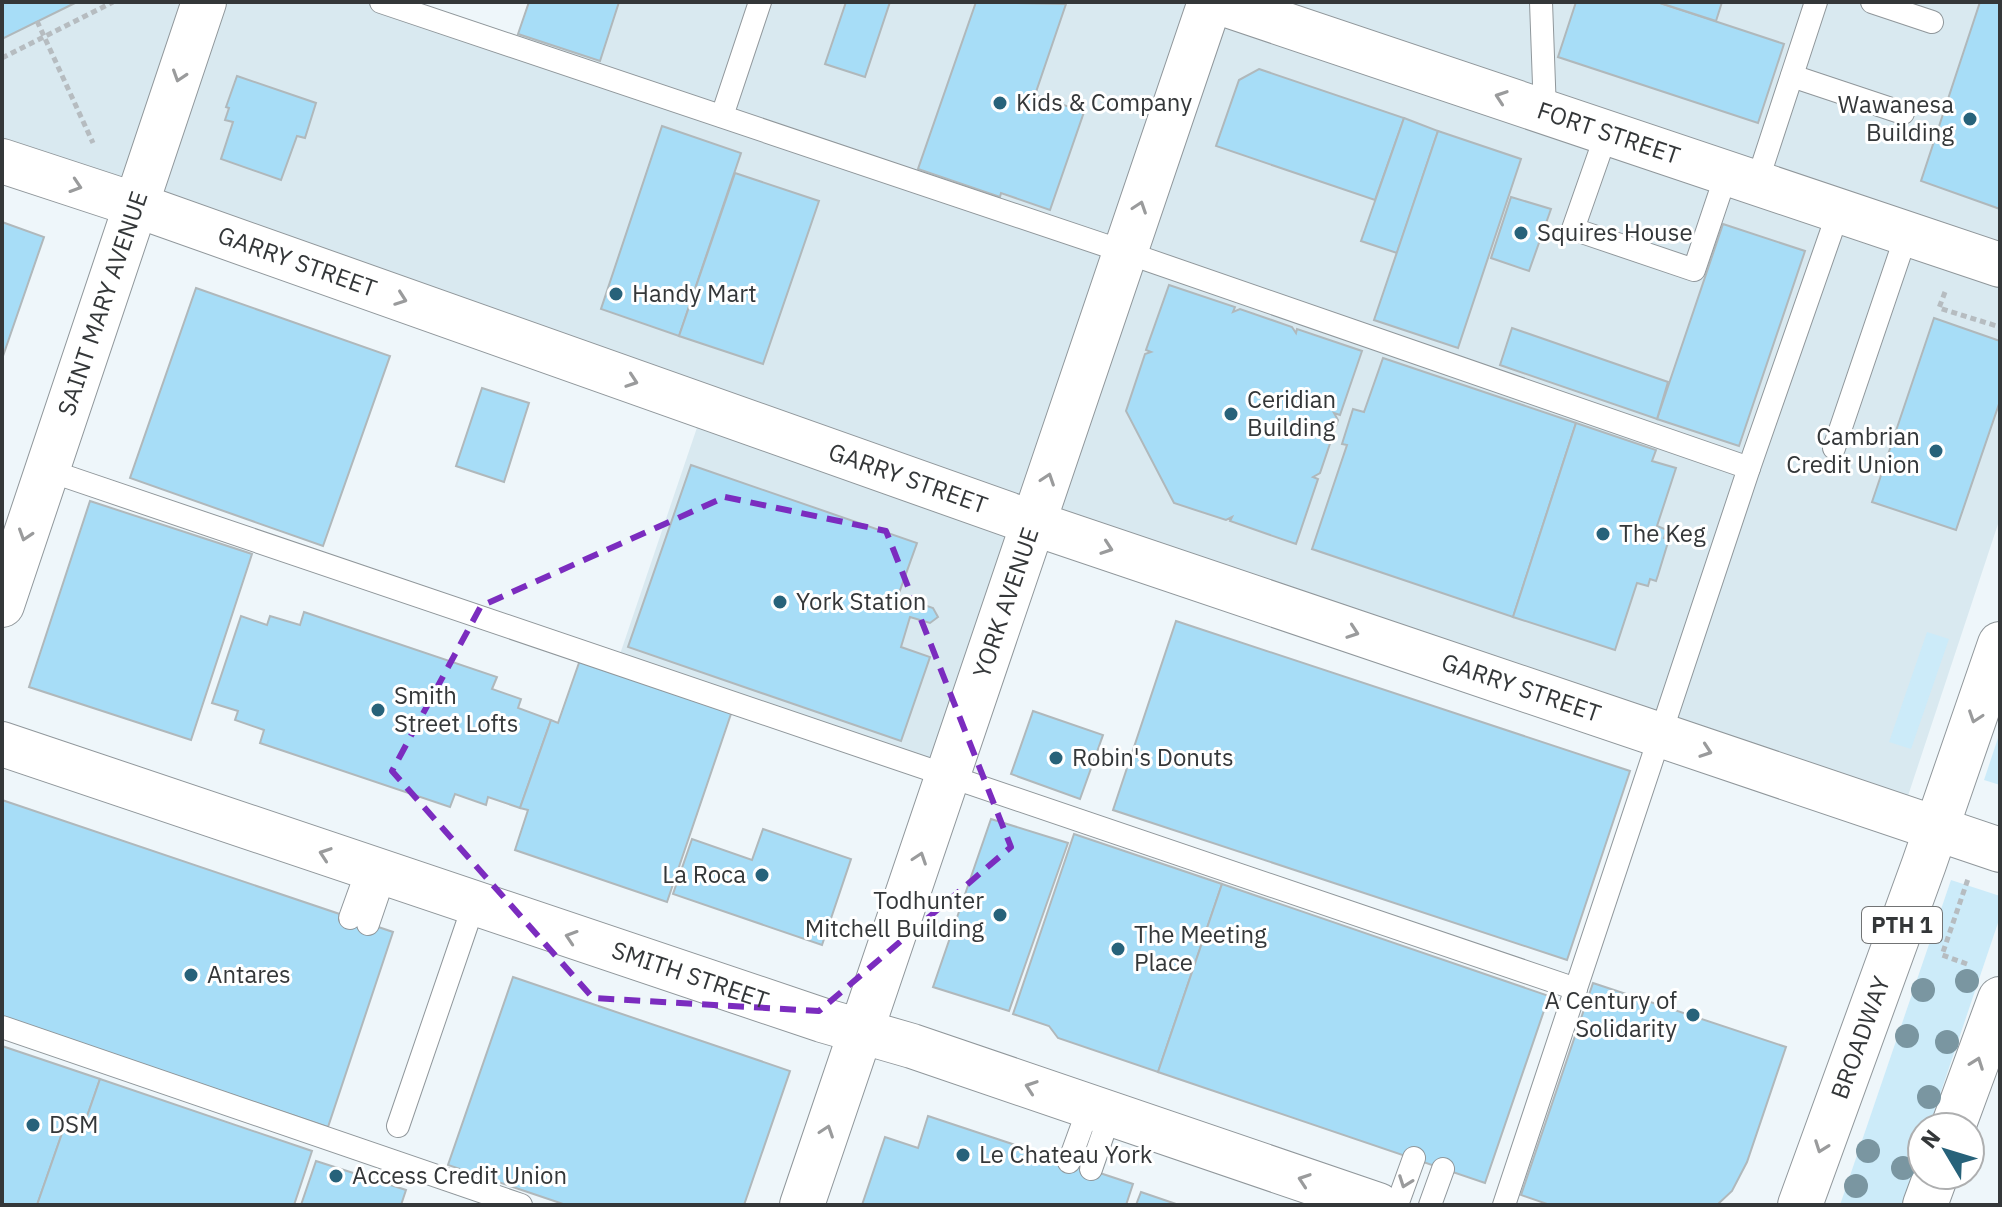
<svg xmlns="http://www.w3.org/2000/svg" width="2002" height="1207" font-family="'IBM Plex Sans',sans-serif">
<rect width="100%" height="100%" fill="#eef6fa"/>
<!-- built -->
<path fill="#d9e9f0" d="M2,2H381L514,46L528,2H2000V518L1901,817L1033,523L948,775L617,663L704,407L2,161Z"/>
<!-- green -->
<g fill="#ccebf9">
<path d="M1927,632L1949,639L1911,749L1889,742Z"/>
<path d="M2000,732V785L1984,780Z"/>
<path d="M1951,880L2000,896V917L1929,1127H1922V1146L1902,1205H1840Z"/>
</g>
<!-- building -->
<g fill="#a7ddf7" stroke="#b0b8bb" stroke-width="2">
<path d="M2,2H77L2,39Z"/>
<path d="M529,2H619L600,61L518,34Z"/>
<path d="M846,2H890L865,77L825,64Z"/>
<path d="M976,2L1066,4L1035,95L1084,112L1050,210L1001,193L1000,197L918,169Z"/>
<path d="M1576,2H1657L1784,44L1758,123L1558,57Z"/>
<path d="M1657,2H1722L1716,21Z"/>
<path d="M1980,2H2000V209L1921,181Z"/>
<path d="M1259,69L1404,118L1375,200L1216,146L1239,80Z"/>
<path d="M237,76L316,103L305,138L297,136L281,180L221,159L233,122L225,120L229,108L226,107Z"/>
<path d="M1404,118L1438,131L1397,253L1361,241Z"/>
<path d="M662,126L741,153L679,336L601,309Z"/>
<path d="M1438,131L1521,159L1458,348L1374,320Z"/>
<path d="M735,173L819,201L763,364L679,336Z"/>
<path d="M1511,197L1551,209L1529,271L1491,258Z"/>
<path d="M2,222L44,237L2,359Z"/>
<path d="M1723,224L1805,251L1739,446L1657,419Z"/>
<path d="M1169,285L1235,307L1233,312L1240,309L1292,327L1296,333L1297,329L1362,351L1340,415L1334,413L1338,420L1320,473L1313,477L1318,479L1296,544L1230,521L1232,517L1226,520L1174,503L1126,411L1145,354L1151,352L1146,350Z"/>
<path d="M196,288L390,356L323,546L130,478Z"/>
<path d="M1934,318L2000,341V401L1956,530L1872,502Z"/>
<path d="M1512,328L1668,382L1657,419L1500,365Z"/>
<path d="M1383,358L1576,423L1513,617L1312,549L1347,445L1342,444L1353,409L1364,412Z"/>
<path d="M482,388L529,403L504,482L456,466Z"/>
<path d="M1576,423L1656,450L1652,461L1676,468L1657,526L1667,530L1664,538L1669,539L1658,575L1656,581L1650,579L1648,586L1637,583L1615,650L1513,617Z"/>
<path d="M691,465L917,543L898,596L933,608L938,617L930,623L910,617L901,647L930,657L901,741L628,647Z"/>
<path d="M90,501L252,554L191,740L29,687Z"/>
<path d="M304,612L497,677L492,689L521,699L518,708L551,720L520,808L488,797L486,805L455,794L450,807L260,743L264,730L235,720L238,711L212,703L241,616L267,625L270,616L300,625Z"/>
<path d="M1176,621L1630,771L1567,960L1113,810Z"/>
<path d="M580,660L732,711L667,902L515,850L528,810L520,808L551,720L558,723Z"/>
<path d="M1033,711L1103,735L1080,799L1011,774Z"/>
<path d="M2,800L393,932L328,1127L2,1017Z"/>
<path d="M991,819L1068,843L1009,1011L933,987Z"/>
<path d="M763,829L851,859L822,945L673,894L692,839L752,860Z"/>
<path d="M1074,834L1222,884L1158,1072L1058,1038L1049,1026L1013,1014Z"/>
<path d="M1222,884L1549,996L1485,1183L1158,1072Z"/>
<path d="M513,977L790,1071L744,1205H566L448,1165Z"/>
<path d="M1593,983L1786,1047L1747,1162L1732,1191L1717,1205H1550L1521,1195Z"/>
<path d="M2,1046L100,1079L83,1128L66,1122L37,1205H2Z"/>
<path d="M100,1079L312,1151L294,1205H37L66,1122L83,1128Z"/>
<path d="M928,1116L1133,1184L1126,1205H862L885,1137L918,1148Z"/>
<path d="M316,1161L406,1190L401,1205H301Z"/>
<path d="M1141,1192L1179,1205H1136Z"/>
</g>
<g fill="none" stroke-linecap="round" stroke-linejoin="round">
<!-- service casing -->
<g stroke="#90979b" stroke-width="24">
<g id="service">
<path d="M381,2L1125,252L1749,468"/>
<path d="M1541,2L1545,112"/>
<path d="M1872,2L1932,22"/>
<path d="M1792,76L1903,113"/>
<path d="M722,116L760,2"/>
<path d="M1607,132L1573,229L1694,270L1727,172"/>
<path d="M1757,182L1816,2"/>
<path d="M1834,448L1907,233"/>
<path d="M47,470L1576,989"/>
<path d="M350,918L368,868"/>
<path d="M368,924L385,874"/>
<path d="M2,1027L521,1205"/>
<path d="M398,1126L474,904"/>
<path d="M1069,1162L1089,1107"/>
<path d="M1091,1169L1110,1114"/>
<path d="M1397,1205L1414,1158"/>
<path d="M1430,1205L1443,1169"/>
<path d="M1504,1205L1749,468L1839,210"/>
</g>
</g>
<!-- tertiary casing -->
<g stroke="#90979b" stroke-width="46">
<g id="tertiary">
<path id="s1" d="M1218,2L2000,265"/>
<path id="s2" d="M2,161L136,205L1033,523L2000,850"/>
</g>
</g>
<!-- secondary casing -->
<g stroke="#90979b" stroke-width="46">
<g id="secondary">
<path id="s3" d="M2,605L204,2"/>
<path id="s4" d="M802,1205L1210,2"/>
</g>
</g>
<!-- primary casing -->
<g stroke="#90979b" stroke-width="46">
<g id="primary">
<path id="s5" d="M2,744L822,1020L912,1046L1378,1205"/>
</g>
</g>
<!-- trunk casing -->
<g stroke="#90979b" stroke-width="46">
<g id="trunk">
<path d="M1953,1127L2000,999"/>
<path id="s6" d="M1800,1205L1924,864L2000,644"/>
<path d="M1925,1205L1936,1175"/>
</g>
</g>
<!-- path -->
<g stroke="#b6bcc0" stroke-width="5" stroke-dasharray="6 4" stroke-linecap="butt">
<path d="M37,21L93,143"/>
<path d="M2,58L113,2"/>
<path d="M1945,292L1939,308L2000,327"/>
<path d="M1967,964L1942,955L1968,879"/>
</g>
<!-- service -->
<use href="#service" stroke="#fff" stroke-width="22"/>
<!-- tertiary -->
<use href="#tertiary" stroke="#fff" stroke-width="44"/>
<!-- secondary -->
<use href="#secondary" stroke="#fff" stroke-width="44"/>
<!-- primary -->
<use href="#primary" stroke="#fff" stroke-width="44"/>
<!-- trunk -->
<use href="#trunk" stroke="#fff" stroke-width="44"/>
</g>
<!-- trees -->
<g fill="#7a96a1">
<circle cx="1967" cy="981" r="12"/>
<circle cx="1923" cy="990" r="12"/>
<circle cx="1907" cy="1036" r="12"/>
<circle cx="1947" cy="1042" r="12"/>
<circle cx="1929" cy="1097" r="12"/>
<circle cx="1868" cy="1151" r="12"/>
<circle cx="1903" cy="1168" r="12"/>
<circle cx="1856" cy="1186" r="12"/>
</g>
<!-- one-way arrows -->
<defs><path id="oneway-chevron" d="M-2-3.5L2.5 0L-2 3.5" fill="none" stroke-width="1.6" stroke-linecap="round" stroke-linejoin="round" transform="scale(2)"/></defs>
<g stroke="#9a9b9c">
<use href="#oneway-chevron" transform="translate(179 76) rotate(108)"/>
<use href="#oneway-chevron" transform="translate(1501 97) rotate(-161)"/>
<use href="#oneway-chevron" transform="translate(76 186) rotate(18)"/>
<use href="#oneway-chevron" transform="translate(1140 207) rotate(-71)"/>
<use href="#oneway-chevron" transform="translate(401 299) rotate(20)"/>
<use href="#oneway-chevron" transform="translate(632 381) rotate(19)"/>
<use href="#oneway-chevron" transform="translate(1048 479) rotate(-71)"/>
<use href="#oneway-chevron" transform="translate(25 535) rotate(108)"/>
<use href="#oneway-chevron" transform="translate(1107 548) rotate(19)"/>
<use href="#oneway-chevron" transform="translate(1353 632) rotate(19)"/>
<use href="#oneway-chevron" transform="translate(1975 717) rotate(109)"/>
<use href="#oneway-chevron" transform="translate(1706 751) rotate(19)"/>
<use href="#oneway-chevron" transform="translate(325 854) rotate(-161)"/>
<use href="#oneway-chevron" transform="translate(920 858) rotate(-71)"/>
<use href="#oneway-chevron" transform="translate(571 937) rotate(-162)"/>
<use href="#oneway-chevron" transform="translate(1977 1063) rotate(-70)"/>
<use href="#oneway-chevron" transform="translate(1031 1087) rotate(-161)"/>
<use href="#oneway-chevron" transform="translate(827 1131) rotate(-71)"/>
<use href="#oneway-chevron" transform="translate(1821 1147) rotate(110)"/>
<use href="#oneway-chevron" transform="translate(1304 1180) rotate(-161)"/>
<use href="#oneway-chevron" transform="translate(1405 1182) rotate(110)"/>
</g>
<!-- marked area -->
<path fill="none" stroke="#7b2cbf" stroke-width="6" stroke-dasharray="16 10" stroke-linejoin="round" d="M725,497L886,531L1011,847L819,1011L593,998L392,771L481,606Z"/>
<!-- markers -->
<g fill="#27627a" stroke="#fff" stroke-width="3">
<circle cx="1000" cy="103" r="8"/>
<circle cx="1970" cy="119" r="8"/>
<circle cx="1521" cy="233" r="8"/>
<circle cx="616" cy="294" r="8"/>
<circle cx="1231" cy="414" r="8"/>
<circle cx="1936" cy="451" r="8"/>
<circle cx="1603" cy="534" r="8"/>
<circle cx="780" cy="602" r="8"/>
<circle cx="378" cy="710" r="8"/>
<circle cx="1056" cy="758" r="8"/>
<circle cx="762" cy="875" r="8"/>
<circle cx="1000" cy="915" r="8"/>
<circle cx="1118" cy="949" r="8"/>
<circle cx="191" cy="975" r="8"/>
<circle cx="1693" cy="1015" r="8"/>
<circle cx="33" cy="1125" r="8"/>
<circle cx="963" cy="1155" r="8"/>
<circle cx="336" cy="1176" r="8"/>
</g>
<g text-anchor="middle" stroke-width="6" stroke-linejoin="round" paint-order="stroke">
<!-- shield labels -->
<rect fill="#fff" stroke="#717374" stroke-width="2" x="1862" y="907" width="80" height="36" rx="6"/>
<g font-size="22" font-weight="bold" fill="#343739">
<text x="1902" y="933">PTH 1</text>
</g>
<!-- poi labels -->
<g font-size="24" fill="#343739" stroke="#fff" text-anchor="start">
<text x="1016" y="111">Kids &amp; Company</text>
<text x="1954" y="113" text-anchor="end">Wawanesa<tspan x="1954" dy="28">Building</tspan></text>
<text x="1537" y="241">Squires House</text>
<text x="632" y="302">Handy Mart</text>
<text x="1247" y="408">Ceridian<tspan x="1247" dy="28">Building</tspan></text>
<text x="1920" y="445" text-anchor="end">Cambrian<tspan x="1920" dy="28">Credit Union</tspan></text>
<text x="1619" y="542">The Keg</text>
<text x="796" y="610">York Station</text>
<text x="394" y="704">Smith<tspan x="394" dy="28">Street Lofts</tspan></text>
<text x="1072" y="766">Robin's Donuts</text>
<text x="746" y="883" text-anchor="end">La Roca</text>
<text x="984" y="909" text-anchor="end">Todhunter<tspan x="984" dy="28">Mitchell Building</tspan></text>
<text x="1134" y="943">The Meeting<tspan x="1134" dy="28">Place</tspan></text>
<text x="207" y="983">Antares</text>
<text x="1677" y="1009" text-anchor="end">A Century of<tspan x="1677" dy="28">Solidarity</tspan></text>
<text x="49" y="1133">DSM</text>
<text x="979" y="1163">Le Chateau York</text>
<text x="352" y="1184">Access Credit Union</text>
</g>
<!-- street labels -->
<g font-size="24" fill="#343739" stroke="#fff">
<text dy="8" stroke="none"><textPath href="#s1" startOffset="412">FORT STREET</textPath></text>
<text dy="8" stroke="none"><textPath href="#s2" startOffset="312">GARRY STREET</textPath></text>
<text dy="8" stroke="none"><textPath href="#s3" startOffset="318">SAINT MARY AVENUE</textPath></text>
<text dy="8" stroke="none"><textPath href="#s2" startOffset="960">GARRY STREET</textPath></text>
<text dy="8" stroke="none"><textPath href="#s4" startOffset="636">YORK AVENUE</textPath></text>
<text dy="8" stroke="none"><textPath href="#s2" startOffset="1608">GARRY STREET</textPath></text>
<text dy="8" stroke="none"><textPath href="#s5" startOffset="726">SMITH STREET</textPath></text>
<text dy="8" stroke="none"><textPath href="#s6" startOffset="178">BROADWAY</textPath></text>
</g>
</g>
<!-- border -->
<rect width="2002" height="1207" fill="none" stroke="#343739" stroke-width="8"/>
<!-- north arrow -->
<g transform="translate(1946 1151) rotate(308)"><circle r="38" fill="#ffffff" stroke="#aeafb0" stroke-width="2"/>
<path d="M0-6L14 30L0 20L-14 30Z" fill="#27627a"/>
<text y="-12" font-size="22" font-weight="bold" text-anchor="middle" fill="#343739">N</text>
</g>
</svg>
